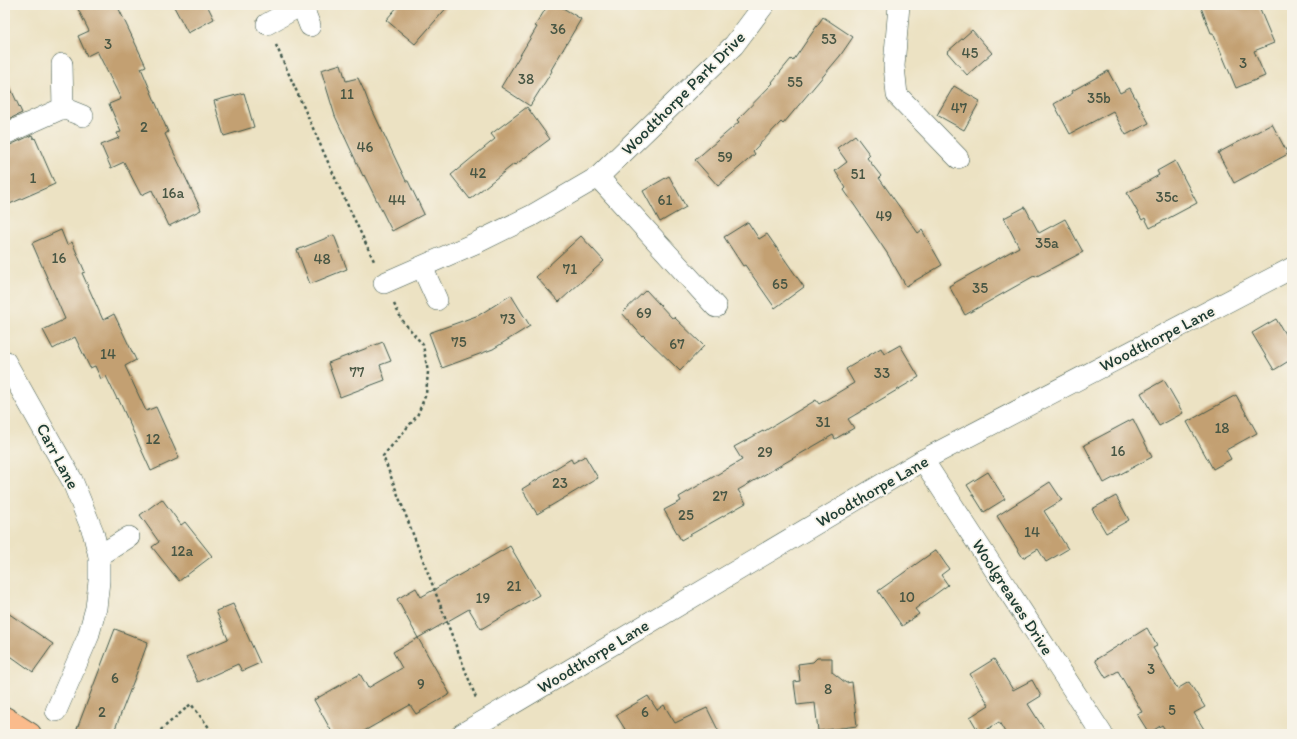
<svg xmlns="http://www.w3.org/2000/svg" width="1297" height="739" font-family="Itim,sans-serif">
<rect width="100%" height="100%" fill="#f7f3e8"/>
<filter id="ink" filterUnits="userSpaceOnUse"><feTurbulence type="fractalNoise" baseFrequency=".025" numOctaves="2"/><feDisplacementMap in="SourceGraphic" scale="8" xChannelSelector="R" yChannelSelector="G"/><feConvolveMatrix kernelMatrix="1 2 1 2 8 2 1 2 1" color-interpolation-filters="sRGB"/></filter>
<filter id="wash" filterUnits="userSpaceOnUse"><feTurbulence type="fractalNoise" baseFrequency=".012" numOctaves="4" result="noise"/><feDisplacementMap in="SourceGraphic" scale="16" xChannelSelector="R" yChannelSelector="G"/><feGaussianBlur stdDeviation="0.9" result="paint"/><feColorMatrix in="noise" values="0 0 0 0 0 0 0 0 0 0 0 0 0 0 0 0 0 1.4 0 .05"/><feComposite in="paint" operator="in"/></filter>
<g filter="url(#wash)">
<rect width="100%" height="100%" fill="#ece2c3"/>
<g id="blocks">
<!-- building -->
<g fill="#c3a072">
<path d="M76,5H117L146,66L141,68L168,132L165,134L201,210L169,226L152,190L141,195L124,162L111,168L101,145L119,138L117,133L121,132L109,104L121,99L97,51L87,56L78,36L89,31Z"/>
<path d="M173,5H207L214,19L188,33Z"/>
<path d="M399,5H449L415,44L386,20Z"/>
<path d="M548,5H558L581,19L551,70L552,71L530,106L501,87L537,27L535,26Z"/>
<path d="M1200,5H1258L1274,43L1254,51L1265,76L1236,88L1213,33H1211Z"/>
<path d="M823,17L853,37L840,56L783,124L781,122L753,151L755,154L718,186L695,160L739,122L737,120L773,83L772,82L791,59L793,61Z"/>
<path d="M972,30L992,53L967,75L947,52Z"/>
<path d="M341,64L346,81L358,78L365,93L368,101L406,181H408L424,214L392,231L364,175L363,176L335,116L321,70Z"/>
<path d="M1108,71L1120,93L1130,88L1149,123L1126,135L1113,111L1070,134L1054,104L1073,93L1072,91Z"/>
<path d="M5,76L22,113L5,121Z"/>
<path d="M954,86L980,101L964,130L937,115Z"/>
<path d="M244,93L254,127L224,136L214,101Z"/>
<path d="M527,107L550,139L515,165L514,164L470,199L451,175L495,139L491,134Z"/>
<path d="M1272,124L1288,154L1234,183L1218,153Z"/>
<path d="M32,135L34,139L35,138L55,184L5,206V146L10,145Z"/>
<path d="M855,135L870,155L867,158L881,176L879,178L918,233L922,230L942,265L906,286L887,253L844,190L846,188L835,171L847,162L837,148Z"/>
<path d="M1175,161L1197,203L1150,228L1145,218L1142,220L1127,193L1159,175L1157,171Z"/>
<path d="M669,176L686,207L660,222L643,191Z"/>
<path d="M1025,207L1039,233L1065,219L1083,252L1035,277L1034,276L965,315L949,286L1019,247L1004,218Z"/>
<path d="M748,222L759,239L767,234L804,287L775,308L745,265L743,266L724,237Z"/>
<path d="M61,230L67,245L72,242L85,272L82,273L103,320L114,314L136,360L125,366L146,411L156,407L179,458L151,471L118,398L117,399L106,376L101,379L95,366L90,368L75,337L53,349L43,330L65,319L32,243Z"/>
<path d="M334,235L347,269L310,284L297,250Z"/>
<path d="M581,236L604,261L559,302L536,277Z"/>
<path d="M646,290L672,318L674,317L704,346L680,371L643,335L642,336L622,313Z"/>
<path d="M511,295L530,326L493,349L442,368L429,333L479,315Z"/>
<path d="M1276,319L1292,346V359L1274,370L1252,333Z"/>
<path d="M383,342L391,361L380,365L385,380L340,397L328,363Z"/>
<path d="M900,345L919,377L848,419L854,428L835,439L833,435L738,490L746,503L681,540L664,510L681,501L679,497L742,460L734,447L763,431V432L816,400L819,404L854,383L846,369L881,348L884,354Z"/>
<path d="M1164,380L1183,413L1159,426L1141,393Z"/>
<path d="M1236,395L1257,433L1226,450L1231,459L1213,469L1187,422Z"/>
<path d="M1133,419L1152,457L1104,483L1084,445Z"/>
<path d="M585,456L598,478L537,514L522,489L571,459L573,463Z"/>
<path d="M988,472L1005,499L984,512L967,485Z"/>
<path d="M1050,482L1062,500L1044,511L1068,549L1046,562L1038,549L1023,558L997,516Z"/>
<path d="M1116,496L1129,520L1106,533L1092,509Z"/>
<path d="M162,499L181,525L185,522L212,556L179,581L152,547L159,542L140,515Z"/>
<path d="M510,546L539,595L481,629L469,609L418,638L397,599L416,588L421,597Z"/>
<path d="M936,550L949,569L941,575L948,585L915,609L919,614L902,626L878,591Z"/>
<path d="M233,604L260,663L242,671L238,664L198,682L186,657L228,639L216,611Z"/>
<path d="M5,611L53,644L33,672L5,652Z"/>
<path d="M1147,628L1157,646L1153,648L1177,689L1189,682L1205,707L1194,713L1207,734H1168L1162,725L1149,733L1137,714L1142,712L1118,671L1106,678L1095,660Z"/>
<path d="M115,629L148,642L134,680L113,734H75Z"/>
<path d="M418,638L450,694L416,714L410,705L359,734H333L314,700L360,674L368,688L402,668L393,652Z"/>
<path d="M817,658H832V672L846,683L852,682L857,726L818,731L815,703L797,705L794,682L800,681L798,664L813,662Z"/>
<path d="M994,659L1013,690L1032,680L1041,696L1028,704L1047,734H1006L999,722L980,734L970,717L989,705L970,674Z"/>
<path d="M648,696L657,710L664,705L675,723L707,708L720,734H628L616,715Z"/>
</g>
</g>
</g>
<g filter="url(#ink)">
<use href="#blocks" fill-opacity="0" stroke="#3e5649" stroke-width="1"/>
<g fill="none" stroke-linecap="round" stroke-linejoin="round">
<!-- minor casing -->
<g stroke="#3e5649" stroke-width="22">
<g id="minor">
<path d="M302,5L310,26"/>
<path d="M899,5L894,66L897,95L958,158"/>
<path d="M267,24L301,5"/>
<path d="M63,108L83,116"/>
<path d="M5,134L63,108L62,64"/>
<path d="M598,177L716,307"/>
<path d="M422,267L437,300"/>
<path d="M384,283L478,242L531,216L598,177L734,45L764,5"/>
<path d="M5,361L72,480L93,532L99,556V581L96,608L88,637L56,711"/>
<path d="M923,460L1102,734"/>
<path d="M99,556L129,537"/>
<path d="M462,734L923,460L1292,268"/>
</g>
</g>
<!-- primary casing -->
<g stroke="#3e5649" stroke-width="24">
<path id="primary" d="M5,718L30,734"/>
</g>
<!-- path -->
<g stroke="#3e5649" stroke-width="2.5" stroke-dasharray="3 3" stroke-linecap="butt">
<path d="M276,45L340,189L374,261"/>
<path d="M394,304L402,320L423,345L428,372L426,394L417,416L383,456L476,698"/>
<path d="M156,734L191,704L214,734"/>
</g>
<!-- minor -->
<use href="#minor" stroke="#fff" stroke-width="21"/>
<!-- primary -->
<use href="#primary" stroke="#fabb8c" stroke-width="22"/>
</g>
</g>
<g text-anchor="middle" stroke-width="3.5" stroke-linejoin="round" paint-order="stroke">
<!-- number labels -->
<g font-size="15" fill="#485644">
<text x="558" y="34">36</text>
<text x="829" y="44">53</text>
<text x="108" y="49">3</text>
<text x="970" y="58">45</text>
<text x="1243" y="68">3</text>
<text x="526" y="84">38</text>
<text x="795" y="87">55</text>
<text x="347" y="99">11</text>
<text x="1099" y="103">35b</text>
<text x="959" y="113">47</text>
<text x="144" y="132">2</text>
<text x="365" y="152">46</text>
<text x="725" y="162">59</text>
<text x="478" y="178">42</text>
<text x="858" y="179">51</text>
<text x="33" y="183">1</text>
<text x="173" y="198">16a</text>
<text x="1167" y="202">35c</text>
<text x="397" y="205">44</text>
<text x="665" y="205">61</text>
<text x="884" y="221">49</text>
<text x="1047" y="248">35a</text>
<text x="59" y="263">16</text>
<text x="322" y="264">48</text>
<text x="570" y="274">71</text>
<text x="780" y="289">65</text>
<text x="980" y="293">35</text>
<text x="644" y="318">69</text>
<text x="508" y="324">73</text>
<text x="459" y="347">75</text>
<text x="677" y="349">67</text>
<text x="108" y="359">14</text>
<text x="357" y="377">77</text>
<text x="882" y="378">33</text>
<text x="823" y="427">31</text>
<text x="1222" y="433">18</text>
<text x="153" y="444">12</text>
<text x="1118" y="456">16</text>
<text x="765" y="457">29</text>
<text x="560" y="488">23</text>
<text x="720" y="501">27</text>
<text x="686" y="520">25</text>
<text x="1032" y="537">14</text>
<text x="182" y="556">12a</text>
<text x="514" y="591">21</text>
<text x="907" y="602">10</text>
<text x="483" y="603">19</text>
<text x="1151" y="674">3</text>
<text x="115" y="683">6</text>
<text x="421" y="689">9</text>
<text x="828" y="694">8</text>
<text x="1172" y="715">5</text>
<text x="102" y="717">2</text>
<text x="645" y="717">6</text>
</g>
<!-- street labels -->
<g font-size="17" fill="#1f3d34" stroke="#f7f3e8">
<text transform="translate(683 93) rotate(-45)" y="6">Woodthorpe Park Drive</text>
<text transform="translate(1157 338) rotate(-27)" y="6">Woodthorpe Lane</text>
<text transform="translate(58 456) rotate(62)" y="6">Carr Lane</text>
<text transform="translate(872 491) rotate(-30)" y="6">Woodthorpe Lane</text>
<text transform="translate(1013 597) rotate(57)" y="6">Woolgreaves Drive</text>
<text transform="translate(593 656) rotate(-31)" y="6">Woodthorpe Lane</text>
</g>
</g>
<!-- margin -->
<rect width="1297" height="739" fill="none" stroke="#f7f3e8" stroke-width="20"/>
</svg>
